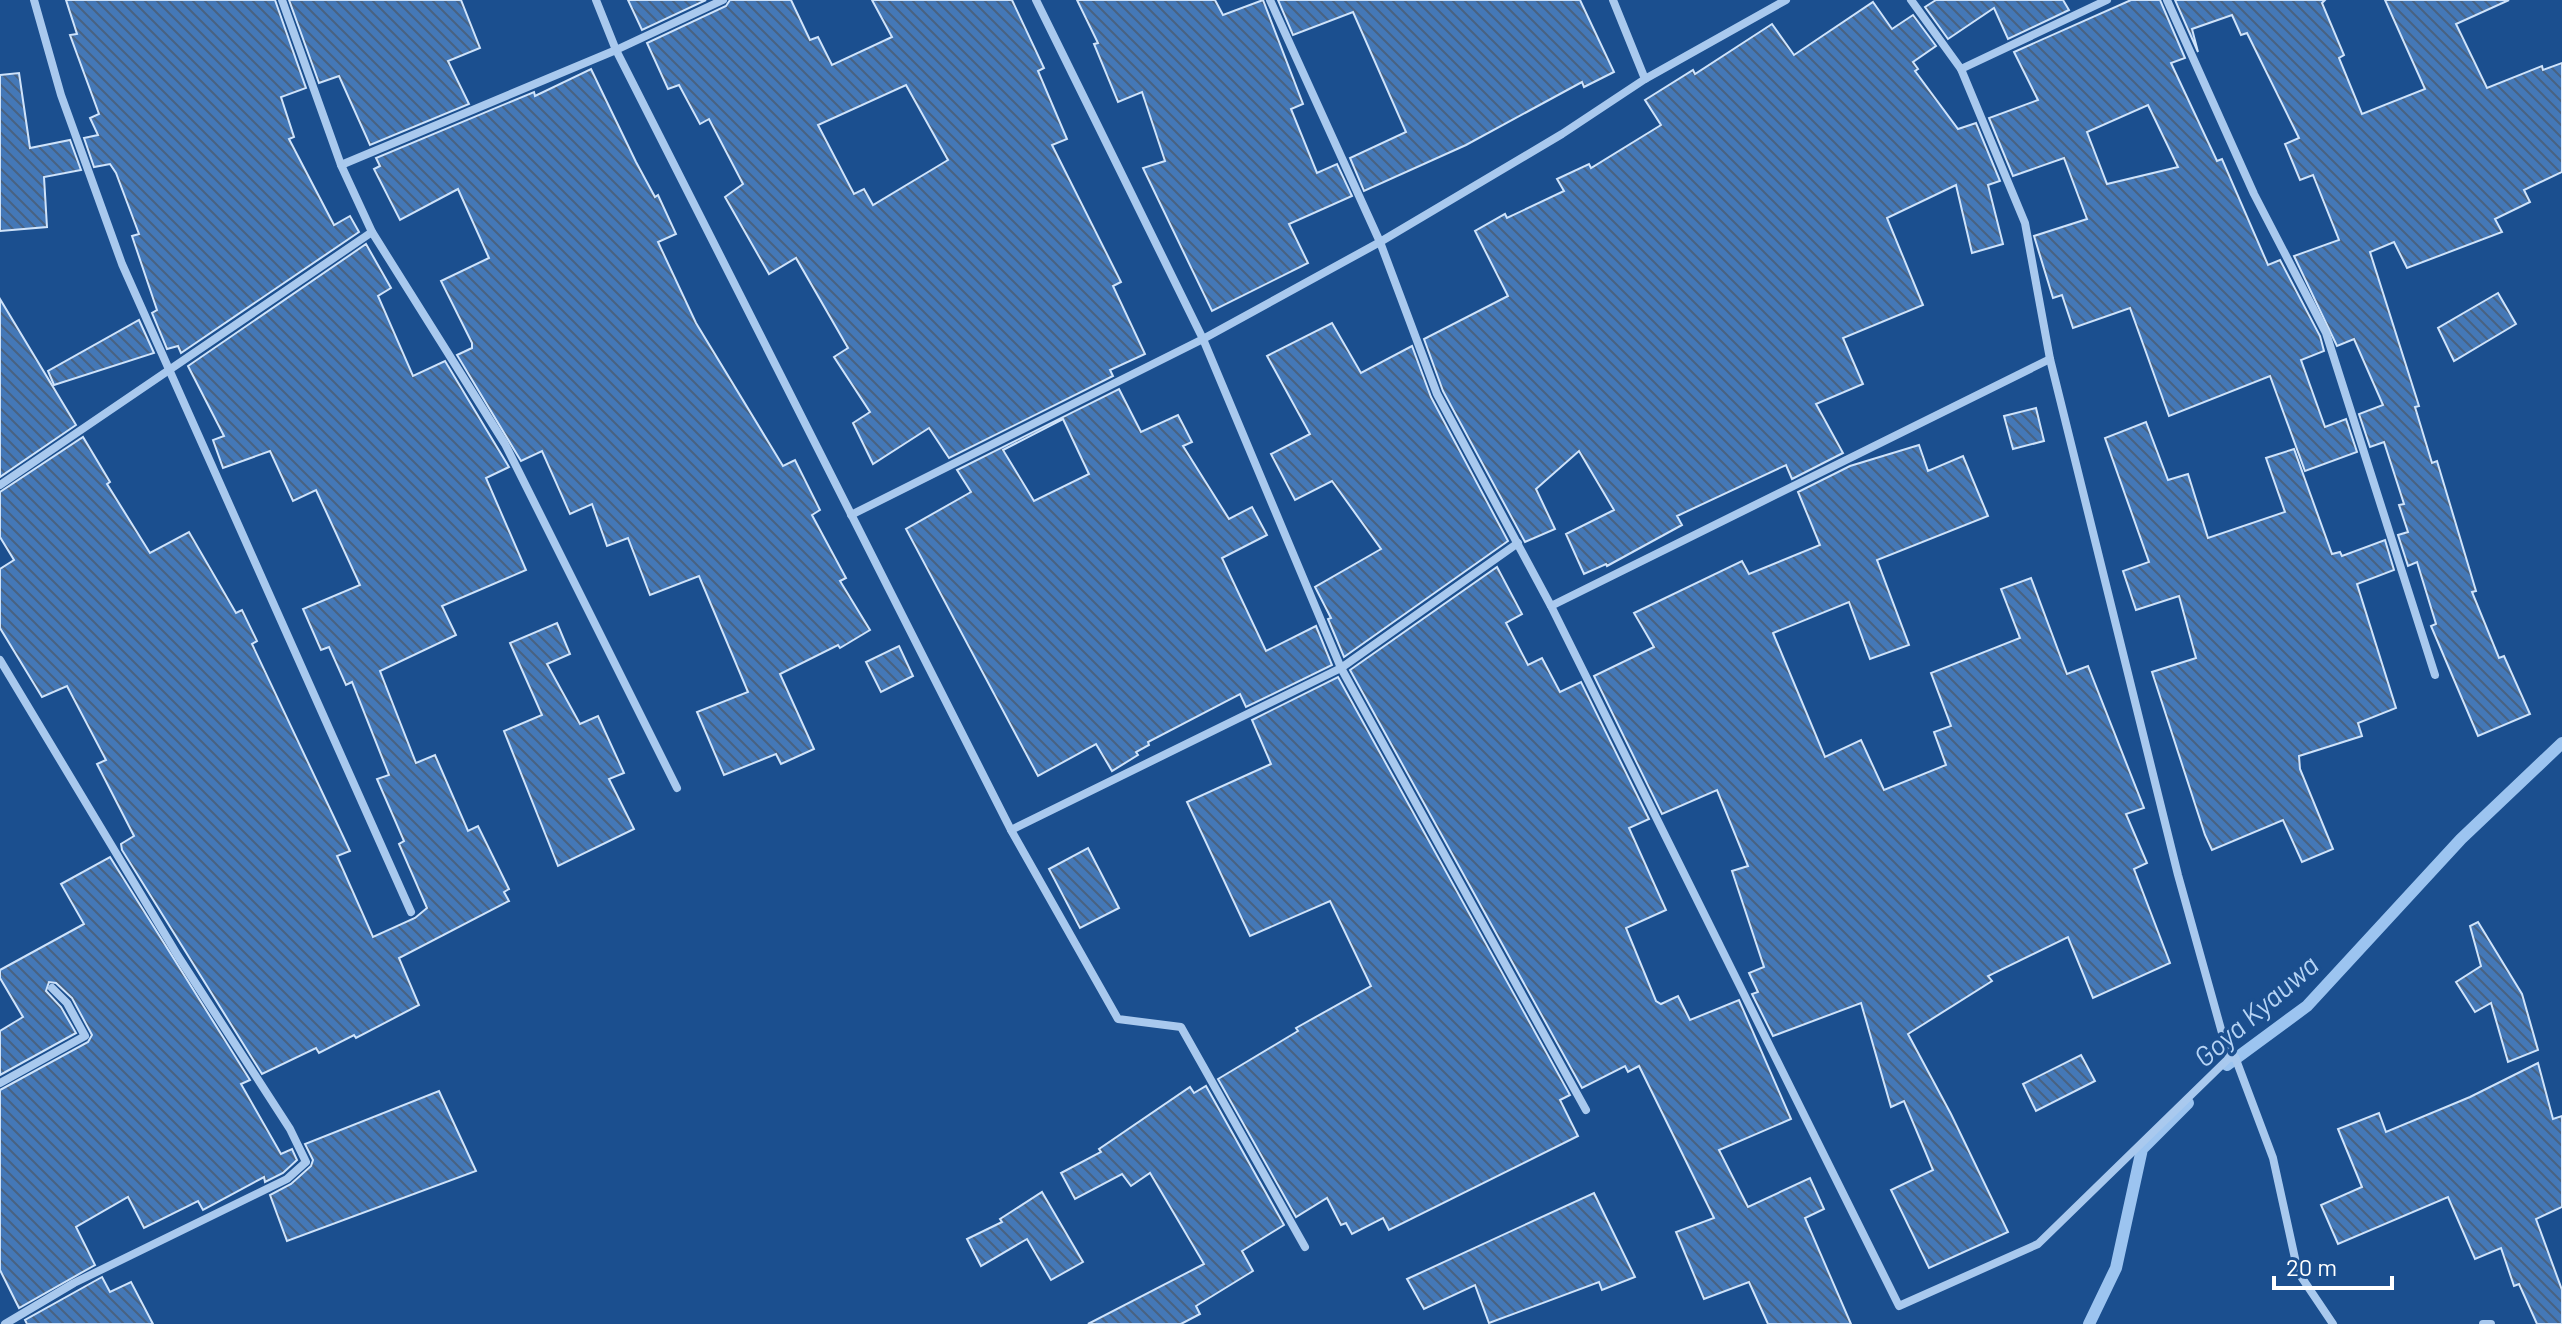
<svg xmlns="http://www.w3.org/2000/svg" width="2562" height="1324" font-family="Barlow,sans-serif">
<defs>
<pattern id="building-back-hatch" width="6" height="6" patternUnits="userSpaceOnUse" patternTransform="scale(2)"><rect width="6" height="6" fill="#4478b7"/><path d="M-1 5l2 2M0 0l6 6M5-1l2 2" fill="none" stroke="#486282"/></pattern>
</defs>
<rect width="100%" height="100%" fill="#1b4f8f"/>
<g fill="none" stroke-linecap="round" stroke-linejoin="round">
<!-- stream -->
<g stroke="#9cc4f0" stroke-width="12">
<path d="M2227,1065L2307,1006L2461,839L2562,743"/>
<path d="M2089,1324L2116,1268L2142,1149L2188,1103"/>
</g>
</g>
<!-- building -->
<g fill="url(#building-back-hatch)" stroke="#cfe3fa" stroke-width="2" fill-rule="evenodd">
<path d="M66,0H275L306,88L281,97L294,137L289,139L334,225L350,216L359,232L181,353L178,346L167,349L152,313L157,310L132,236L139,234L116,173L110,164L94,167L84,138L98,135L90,118L99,114L70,35L77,34Z"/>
<path d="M289,0H461L480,48L448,61L469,104L370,145L339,76L319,83Z"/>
<path d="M628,0H706L642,30Z"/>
<path d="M730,0H791L810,40L818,37L832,65L892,37L872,0H1012L1044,68L1038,71L1067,139L1052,145L1121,282L1113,286L1145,354L1110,370L1113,376L949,458L929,428L873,464L853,423L870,412L834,357L848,348L796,258L769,274L725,197L743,184L709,119L700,124L679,85L668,89L647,43L726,6ZM906,85L948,160L873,205L864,189L854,194L818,125Z"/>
<path d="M1077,0H1215L1223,15L1263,0L1303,104L1291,109L1317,173L1337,164L1352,196L1289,224L1308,263L1212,311L1143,168L1165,161L1142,92L1118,102L1094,44L1098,43Z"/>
<path d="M1278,0H1580L1614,72L1584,87L1582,82L1466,145L1364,191L1350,158L1406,132L1353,12L1293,35Z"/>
<path d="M1936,0H2063L2069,10L2008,39L1994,8L1948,39L1925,7Z"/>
<path d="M2131,0H2160L2185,58L2171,63L2217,161L2222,159L2268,265L2280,260L2320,336L2324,351L2301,360L2325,427L2346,419L2357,452L2305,471L2270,376L2169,416L2130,308L2073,328L2062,295L2053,298L2034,236L2087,219L2064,158L2013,176L1989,118L2038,100L2014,52ZM2148,105L2178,167L2107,184L2087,132Z"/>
<path d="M2175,0H2325L2322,3L2344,55L2339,58L2362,114L2425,89L2385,0H2509L2456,24L2487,88L2542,66L2543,70L2562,63V172L2524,190L2530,202L2495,219L2502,232L2407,268L2394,242L2370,252L2419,406L2415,407L2432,463L2437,461L2476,591L2472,592L2499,658L2504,656L2530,714L2478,736L2431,626L2436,624L2417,562L2408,566L2398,535L2408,532L2399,505L2404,504L2384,442L2370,447L2359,414L2383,405L2354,339L2337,346L2294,256L2339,240L2313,175L2300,180L2285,144L2299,138L2247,33L2241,35L2232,15L2192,29L2198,52Z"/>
<path d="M1873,2L1892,29L1913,15L1936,46L1913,62L1918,69L1915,71L1958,129L1976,123L2000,181L1988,185L2003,244L1972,253L1956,185L1887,218L1923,305L1843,338L1863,384L1816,404L1843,453L1792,479L1786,465L1677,516L1682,525L1607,566L1606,564L1584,574L1566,534L1614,510L1579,451L1536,489L1555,529L1525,542L1443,391L1424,339L1508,296L1475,231L1505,214L1507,218L1564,191L1557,179L1589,164L1591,168L1661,125L1645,100L1693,70L1695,74L1772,24L1794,55Z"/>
<path d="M591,69L636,162L655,197L658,195L676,234L658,242L696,323L783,466L795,460L820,510L812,515L846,578L840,581L870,630L840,648L838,645L780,674L814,749L781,764L776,754L724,775L697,712L748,692L699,576L650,595L628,538L607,546L592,504L570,514L542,451L521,461L457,355L472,348V343L441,281L489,258L458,189L400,220L374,169L380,166L376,158L534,92L535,96Z"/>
<path d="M19,73L30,148L70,140L81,170L44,177L47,227L0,231V75Z"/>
<path d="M366,244L391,288L378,296L413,376L445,361L509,467L486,478L526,570L442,606L456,635L380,671L416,763L435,755L468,831L478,826L509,889L504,892L509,901L399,958L419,1005L356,1038L354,1035L319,1053L316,1048L262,1074L122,850L121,844L134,836L97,764L106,760L67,686L42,697L0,628V569L14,560L0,537V492L83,437L110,482L107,484L150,553L189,532L236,613L242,610L257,641L252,644L350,851L337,856L373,937L415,918L427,908L399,844L404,841L377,779L389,775L352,682L346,685L329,647L321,650L303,609L360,585L316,490L293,501L270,451L223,468L213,440L224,436L188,366Z"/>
<path d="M2498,293L2516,324L2454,361L2438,328Z"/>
<path d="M0,299L76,425L0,477Z"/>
<path d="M139,320L154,353L54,385L48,371Z"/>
<path d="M1332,323L1361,373L1412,346L1431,397L1508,541L1344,657L1328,619L1331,618L1315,587L1381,549L1332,481L1295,500L1271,454L1310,434L1267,356Z"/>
<path d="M1119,389L1141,432L1178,415L1192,442L1183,446L1229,519L1252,507L1267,535L1222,558L1266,651L1316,626L1332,665L1246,707L1240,694L1148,742L1149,745L1136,752L1138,755L1112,771L1096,744L1038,776L906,529L971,492L957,470ZM1063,419L1089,474L1034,501L1003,450Z"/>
<path d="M2036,408L2044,441L2013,449L2004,416Z"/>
<path d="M2146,422L2168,480L2188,474L2208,538L2285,512L2266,458L2294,449L2332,554L2340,552L2342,556L2385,540L2394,570L2357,584L2396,708L2358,723L2362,736L2299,756L2300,769L2333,849L2302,862L2283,820L2212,850L2205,835L2152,672L2196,658L2179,596L2136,610L2123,571L2149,562L2105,438Z"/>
<path d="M1919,445L1928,471L1963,456L1988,516L1877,560L1909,645L1870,659L1849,602L1773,633L1825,757L1861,740L1884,790L1946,765L1934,732L1951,726L1931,673L2020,638L2001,589L2031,578L2067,674L2088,666L2144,808L2126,814L2147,863L2134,869L2170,963L2093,998L2068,937L1988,976L1992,981L1908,1034L1951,1114L2008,1232L1929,1268L1891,1190L1933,1170L1904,1101L1891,1107L1861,1003L1773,1036L1752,994L1758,992L1749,973L1764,967L1732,871L1748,866L1717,790L1662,814L1594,676L1654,647L1634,613L1742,561L1749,574L1820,545L1798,492L1850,466Z"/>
<path d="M1497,567L1522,614L1506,623L1528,665L1542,658L1560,692L1581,682L1649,819L1629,828L1666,910L1626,928L1656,1001L1661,1004L1678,996L1690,1020L1739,1000L1791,1119L1719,1150L1748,1207L1810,1178L1824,1209L1805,1218L1851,1324H1768L1749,1282L1704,1299L1676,1232L1714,1218L1639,1066L1628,1072L1625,1066L1582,1088L1350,670Z"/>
<path d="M557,623L570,654L547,664L580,724L598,716L624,773L609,779L634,829L558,866L504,731L542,715L510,643Z"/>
<path d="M899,646L913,676L881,692L866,662Z"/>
<path d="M1338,677L1570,1095L1560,1100L1578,1136L1389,1230L1383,1218L1352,1234L1346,1223L1341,1225L1327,1198L1296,1217L1218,1079L1298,1031L1296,1028L1371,986L1330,901L1250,936L1187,802L1271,764L1252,720Z"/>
<path d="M1088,848L1119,908L1080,928L1049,869Z"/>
<path d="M110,857L250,1080L241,1084L281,1154L292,1149L297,1160L283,1173L265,1182L264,1177L203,1210L198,1201L144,1228L128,1197L76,1227L95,1265L19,1308L0,1270V1090L88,1042L92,1035L72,998L56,983L49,982L46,991L61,1007L76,1033L0,1075V1031L23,1017L0,978V970L84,924L61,884Z"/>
<path d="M2478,922L2522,994L2538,1050L2508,1062L2491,1003L2475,1012L2456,982L2481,966L2470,926Z"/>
<path d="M2081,1055L2095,1081L2036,1111L2023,1084Z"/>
<path d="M2538,1063L2553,1119L2562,1116V1207L2536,1219L2562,1290V1324H2537L2519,1284L2514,1286L2501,1248L2475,1259L2448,1197L2338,1244L2321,1205L2362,1187L2338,1129L2379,1113L2386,1132L2470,1097Z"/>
<path d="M1206,1086L1284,1225L1242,1251L1253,1271L1196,1306L1200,1314L1181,1324H1088L1204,1264L1150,1173L1131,1186L1122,1174L1075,1199L1061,1173L1101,1152L1099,1149L1190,1087L1194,1093Z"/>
<path d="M439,1091L476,1171L287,1241L270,1195L291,1184L311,1166L313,1160L305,1144Z"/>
<path d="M1042,1192L1083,1262L1051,1280L1027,1239L981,1266L967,1239L1002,1222L1000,1219Z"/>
<path d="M1594,1193L1635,1277L1602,1290L1599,1282L1489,1323L1475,1285L1424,1309L1407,1279Z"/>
<path d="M102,1277L110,1292L131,1282L153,1324H27L25,1320Z"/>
</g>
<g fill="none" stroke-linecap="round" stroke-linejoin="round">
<!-- minor -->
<g stroke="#a9c9ee" stroke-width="8">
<path d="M34,0L61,95L122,264L411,912"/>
<path d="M282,0L341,165L372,232L505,444L677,788"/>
<path d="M596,0L616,50L1011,830L1118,1019L1181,1027L1305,1247"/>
<path d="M1036,0L1203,339L1341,668L1586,1110"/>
<path d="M1270,0L1380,242L1437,394L1551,606L1899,1306L2038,1244L2229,1058"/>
<path d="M1613,0L1645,79"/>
<path d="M1911,0L1961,69L2025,223L2050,359L2178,875L2229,1058L2235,1057L2273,1158L2298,1272L2333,1324"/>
<path d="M2167,0L2254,194L2326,333L2435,675"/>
<path d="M1961,69L2107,0"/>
<path d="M341,165L616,50L723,0"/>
<path d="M0,485L372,232"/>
<path d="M851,515L1203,339L1380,242L1562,134L1645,79L1786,0"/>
<path d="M1551,606L2050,359"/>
<path d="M0,660L178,956L290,1129L306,1162L287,1179L74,1283L5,1324"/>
<path d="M1011,830L1341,668L1518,543"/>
<path d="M0,1083L85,1036L67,1003L52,988"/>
<path d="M2483,1324H2491"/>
</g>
</g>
<g text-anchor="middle" stroke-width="7" stroke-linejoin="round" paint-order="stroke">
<!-- water labels -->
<g font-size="28" font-style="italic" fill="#b5d3f5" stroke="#1b4f8f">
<text transform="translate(2256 1011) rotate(-41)" y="10">Goya Kyauwa</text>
</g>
</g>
<!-- scale -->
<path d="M2274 1276v12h118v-12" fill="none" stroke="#ffffff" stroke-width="4"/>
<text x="2286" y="1276" font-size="24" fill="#ffffff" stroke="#1b4f8f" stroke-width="6" paint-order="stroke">20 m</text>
</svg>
